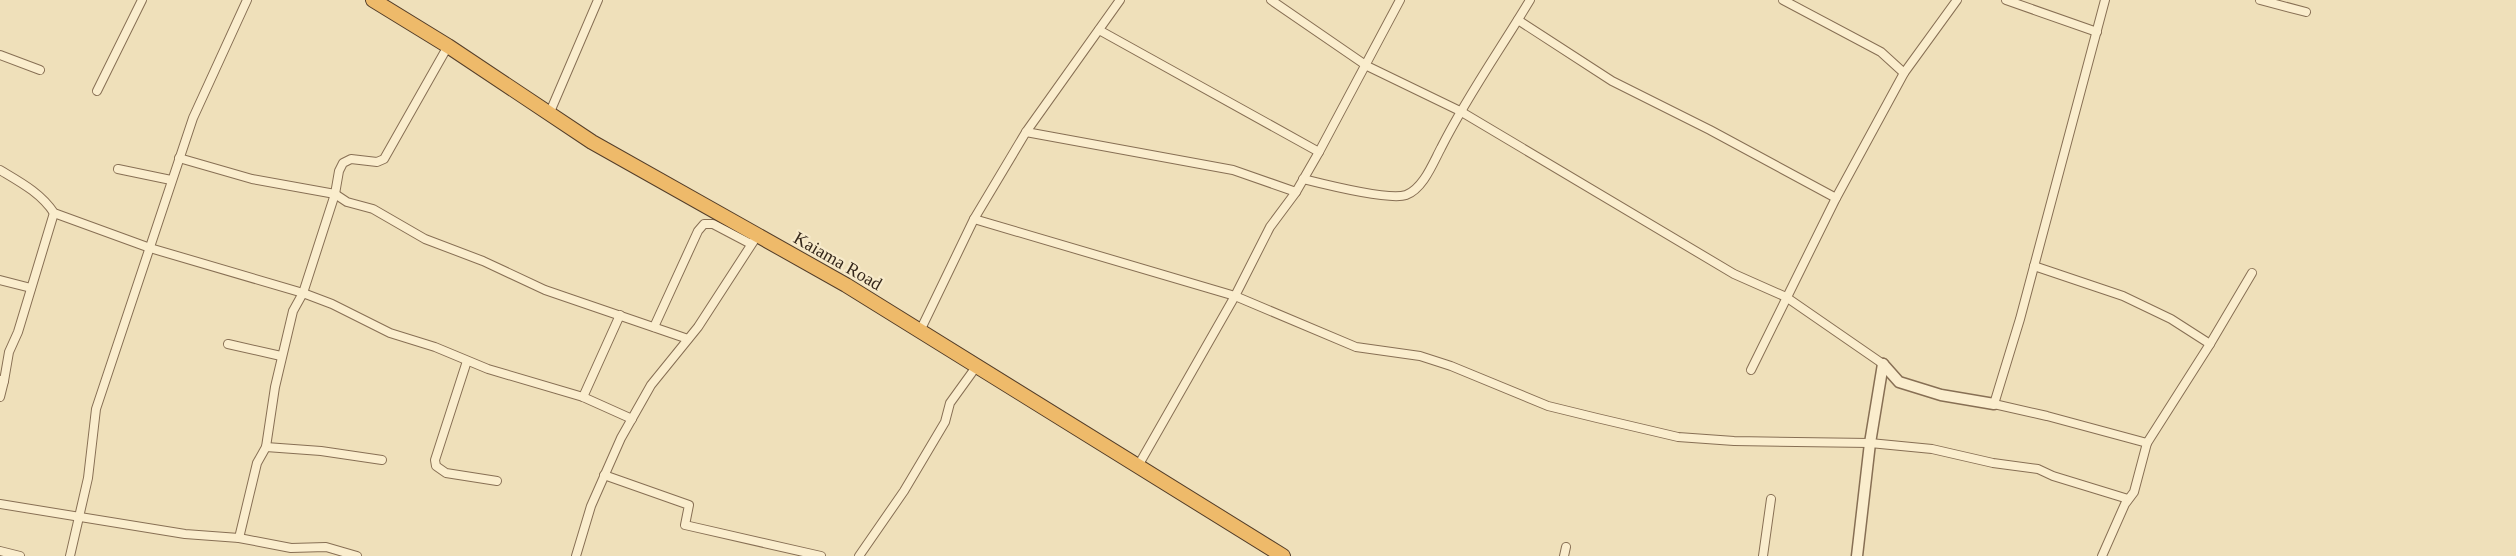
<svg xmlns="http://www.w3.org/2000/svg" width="2516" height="556" font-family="'Times New Roman',serif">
<rect width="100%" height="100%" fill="#efe0ba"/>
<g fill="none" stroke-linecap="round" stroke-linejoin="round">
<!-- minor casing -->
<g stroke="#876f54" stroke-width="10">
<g id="minor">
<path d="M1271,0L1367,66L1460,111L1734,274L1786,297L1883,364"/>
<path d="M1783,0L1881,52L1904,73"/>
<path d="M2006,0L2097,32"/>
<path d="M2260,0L2306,12"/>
<path d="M1518,20L1612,81L1710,130L1836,198"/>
<path d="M1099,30L1319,152"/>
<path d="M0,55L40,70"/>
<path d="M97,91L142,0"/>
<path d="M550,112L598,0"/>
<path d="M1026,132L1233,170L1296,192"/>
<path d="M179,158L252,179L335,194L347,202L373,209L425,239L483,261L545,290L688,339"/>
<path d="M118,169L171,180"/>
<path d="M0,170C20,182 41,193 54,213L150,248L303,293L332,304L390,333L435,347L488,369L583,397L632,419"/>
<path d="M1303,179C1323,184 1389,201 1406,195C1423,189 1433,163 1441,148C1467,96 1500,50 1530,0"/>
<path d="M974,219L1235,296L1356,347L1420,356L1451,366L1548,406L1597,418L1678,437L1734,441L1870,443L1932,449L1993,463L2038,469L2053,476L2128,499"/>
<path d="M2034,266L2123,296L2171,319L2210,344"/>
<path d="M0,280L31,288"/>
<path d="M654,327L698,231L704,224H713L751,244"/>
<path d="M920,331L974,219L1026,132L1120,0"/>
<path d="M228,344L281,356"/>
<path d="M467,361L435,460L436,466L446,473L497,481"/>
<path d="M1751,370L1836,198L1904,73L1957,0"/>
<path d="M0,380L4,381L9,352L18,332L54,213"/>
<path d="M0,397L4,381"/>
<path d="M583,397L620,315"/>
<path d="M2147,443L2210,344L2252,273"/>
<path d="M266,447L321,451L382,460"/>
<path d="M1138,466L1235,296L1270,227L1296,192L1319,152L1400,0"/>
<path d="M604,475L689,505L685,525L821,556"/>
<path d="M0,504L185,534L239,538L291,548L326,547L357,556"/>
<path d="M239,538L257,463L266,447L275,387L293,311L303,293L335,194L339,171L343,163L351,159L377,162L384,159L448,46"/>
<path d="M0,551L20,556"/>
<path d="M70,556L88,478L96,409L193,118L247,0"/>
<path d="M576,556L591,506L621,438L651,385L698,327L757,236"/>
<path d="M859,556L904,491L945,422L950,403L976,367"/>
<path d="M1564,556L1566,547"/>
<path d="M1763,556L1771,499"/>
<path d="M2102,556L2125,504L2134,492L2147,443L2047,416L1994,404L2020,319L2105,0"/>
</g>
</g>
<!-- tertiary casing -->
<g stroke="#876f54" stroke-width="13">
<g id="tertiary">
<path d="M1883,364L1899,382L1941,395L1994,404"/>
<path d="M1857,556L1870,443L1883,364"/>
</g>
</g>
<!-- trunk casing -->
<g stroke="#533d29" stroke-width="16">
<path id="trunk" d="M373,0L448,46L592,142L846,285L1283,556"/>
</g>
<!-- minor -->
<use href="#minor" stroke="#faedcd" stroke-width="8"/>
<!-- tertiary -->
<use href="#tertiary" stroke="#faedcd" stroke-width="10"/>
<!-- trunk -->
<use href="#trunk" stroke="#eeba6a" stroke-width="14"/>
</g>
<g text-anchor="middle" stroke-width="4.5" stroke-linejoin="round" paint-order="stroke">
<!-- street labels -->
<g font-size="18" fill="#35271a" stroke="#f7eaca">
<text transform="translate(838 261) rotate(30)" y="6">Kaiama Road</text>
</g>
</g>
</svg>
